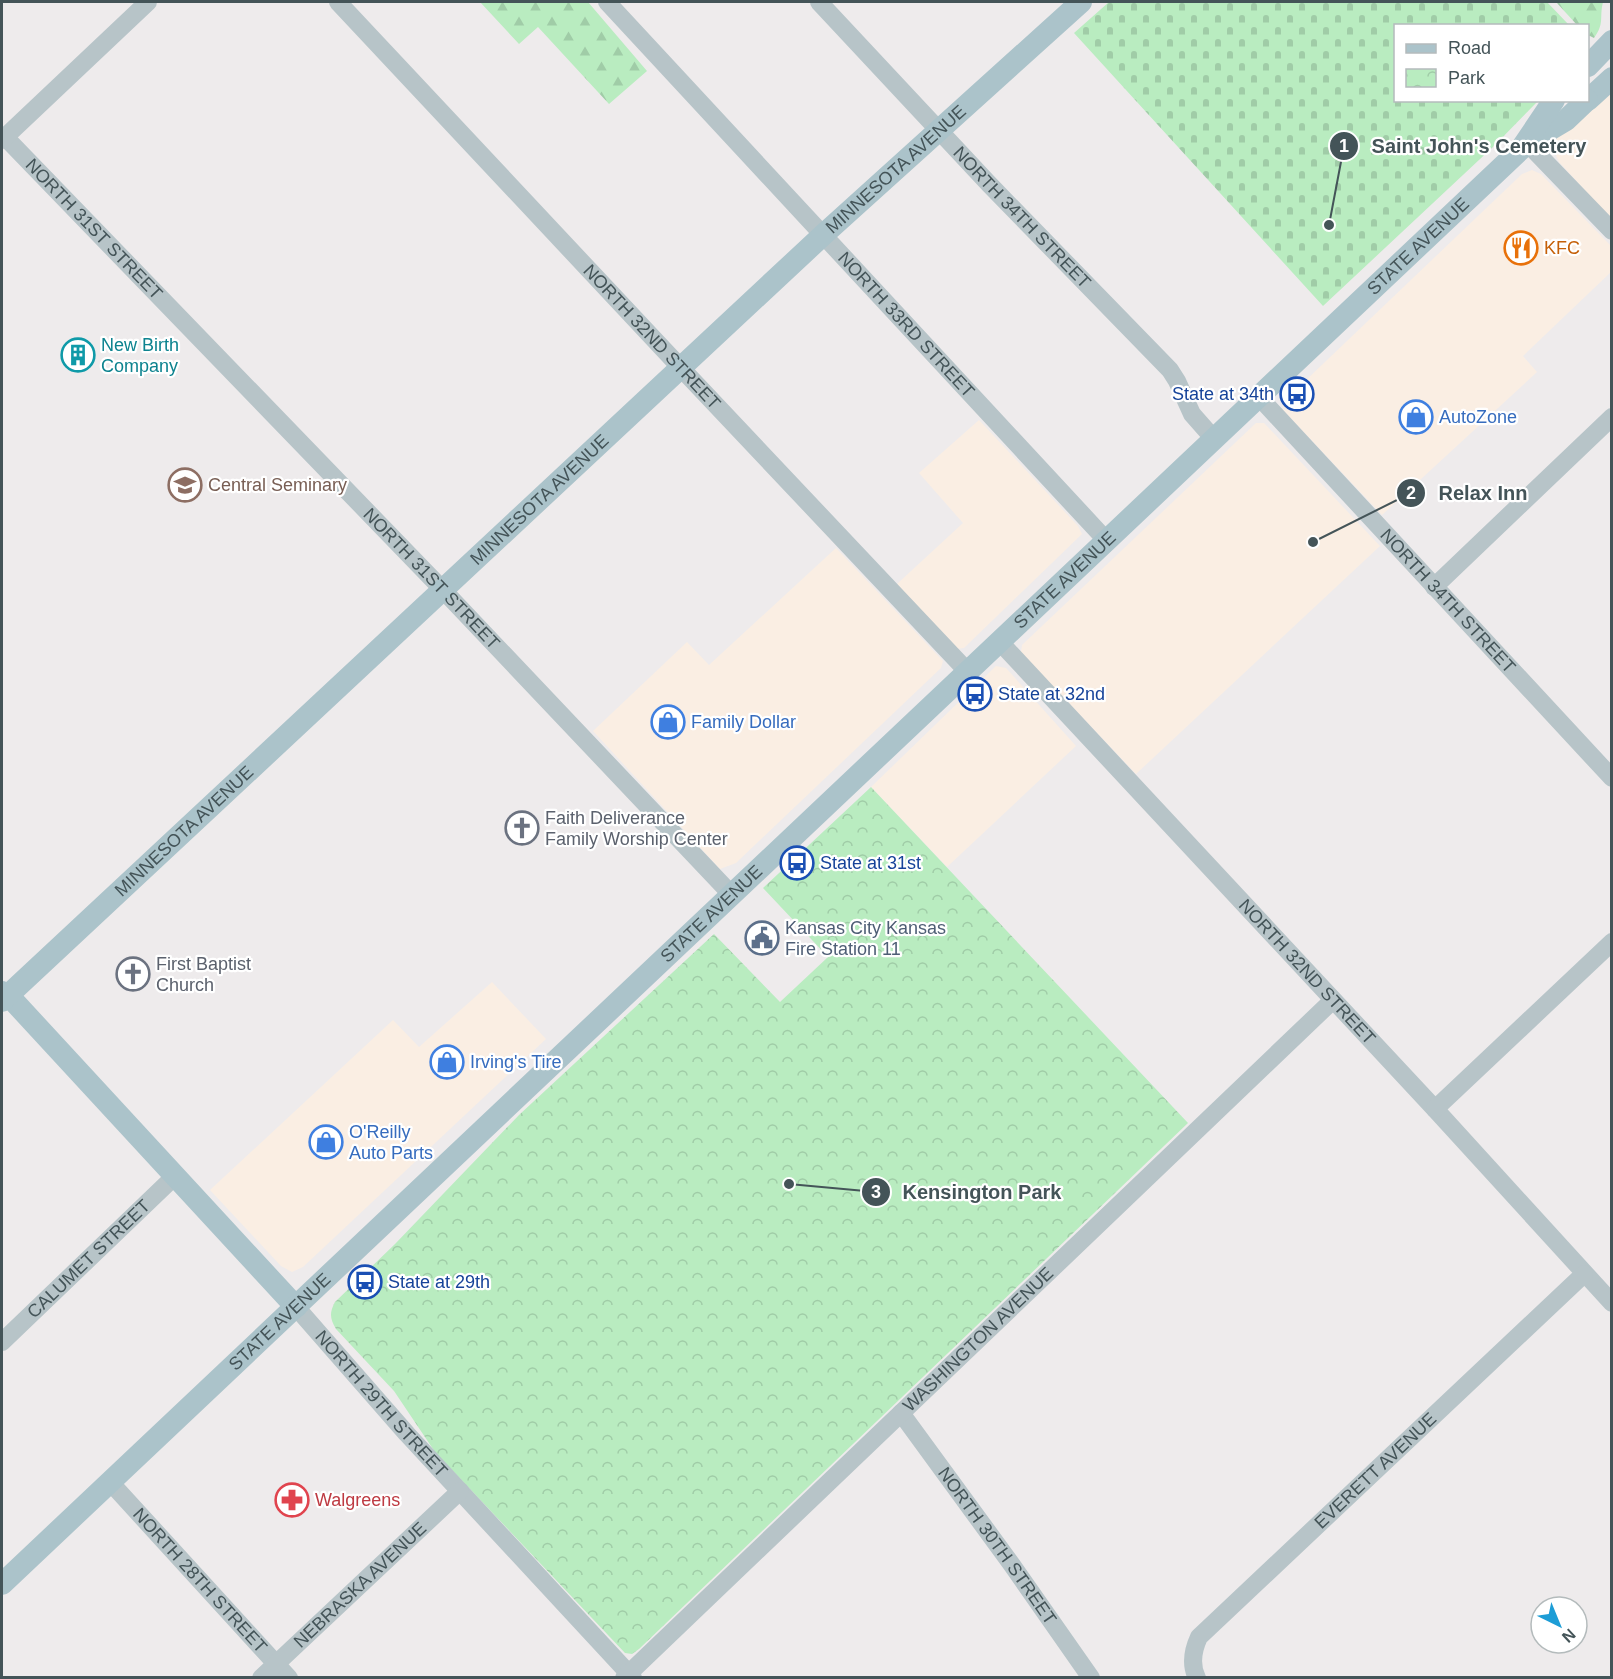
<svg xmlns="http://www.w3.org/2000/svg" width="1613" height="1679" font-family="Arial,sans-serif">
<defs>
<pattern id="forest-firs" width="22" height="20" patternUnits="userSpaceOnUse" patternTransform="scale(1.5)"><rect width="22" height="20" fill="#b9ecc0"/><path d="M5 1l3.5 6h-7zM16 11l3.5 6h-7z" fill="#a0cca7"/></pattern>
<pattern id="cemetery-stones" width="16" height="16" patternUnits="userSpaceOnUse" patternTransform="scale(1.5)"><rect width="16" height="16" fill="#b9ecc0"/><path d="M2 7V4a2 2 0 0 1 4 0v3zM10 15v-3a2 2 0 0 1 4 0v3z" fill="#a0cca7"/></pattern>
<pattern id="park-crowns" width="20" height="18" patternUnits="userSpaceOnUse" patternTransform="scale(1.5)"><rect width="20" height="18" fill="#b9ecc0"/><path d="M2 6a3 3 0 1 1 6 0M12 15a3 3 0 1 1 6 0" fill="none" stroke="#a0cca7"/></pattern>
</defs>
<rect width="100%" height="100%" fill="#eeebec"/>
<!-- commercial -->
<g fill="#faeee3">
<path d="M1611,89V219L1559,162L1553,149L1554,140Z"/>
<path d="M1532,170L1541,174L1611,246V272L1523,356L1537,372L1382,515L1283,410L1282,403L1522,174Z"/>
<path d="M979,420L1078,526L1082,534L964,648L956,649L897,584L963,523L919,473Z"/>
<path d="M1256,423H1264L1380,546L1136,774L1027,659L1021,652L1022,645Z"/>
<path d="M836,548L943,661L941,668L736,863L720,869L593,731L687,642L709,665Z"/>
<path d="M996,666L1006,668L1076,746L947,867L871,787Z"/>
<path d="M492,982L546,1039L303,1267L292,1272L281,1266L210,1190L393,1020L419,1047Z"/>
</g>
<!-- forest -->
<g fill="url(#forest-firs)">
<path d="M480,2H588L647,71L609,104L538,27L519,44Z"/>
<path d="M1556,2H1603C1599,18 1605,23 1594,38L1588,35V26L1577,25Z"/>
</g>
<!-- cemetery -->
<path fill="url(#cemetery-stones)" d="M1109,2H1547L1569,25L1396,26V100L1538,101L1495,145L1323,306L1074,33Z"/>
<!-- park -->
<path fill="url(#park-crowns)" d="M871,787L1188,1123L639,1649L632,1654L625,1653L435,1452L394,1391L336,1329C330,1319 329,1313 335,1302L395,1244L519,1115L714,934L780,1002L828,957L763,888Z"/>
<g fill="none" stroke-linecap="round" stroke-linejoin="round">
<!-- minor -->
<g stroke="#b7c4c8" stroke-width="18">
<path id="s1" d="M338,2L681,368L967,671"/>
<path id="s2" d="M607,2L1106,540"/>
<path id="s3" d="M819,2L989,184L1170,370L1177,381L1192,414L1214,439"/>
<path id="s4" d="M5,137L443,590L731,894"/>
<path d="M2,140L148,2"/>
<path d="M1527,143L1612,231"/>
<path id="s5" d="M1259,397L1612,778"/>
<path d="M1434,587L1612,417"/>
<path id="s6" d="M999,641L1435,1109L1612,1303"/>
<path d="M1435,1109L1612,942"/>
<path id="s7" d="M296,1307L407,1434L633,1678"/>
<path id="s8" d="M2,1342L175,1176"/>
<path id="s9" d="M901,1413L1012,1565L1091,1678"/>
<path id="s10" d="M111,1483L289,1678"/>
<path id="s11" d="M261,1678L460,1491"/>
<path id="s12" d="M624,1678L1332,1001"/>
<path id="s13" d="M1197,1678C1190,1664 1193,1650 1199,1637L1584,1274"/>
</g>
<!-- major -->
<g stroke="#abc3ca" stroke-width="22">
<path d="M1588,66L1612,41"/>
<path d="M1588,100L1612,78"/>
<path d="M1529,142L1566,120L1587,100"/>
<path d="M2,992L8,995L296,1307"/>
<path id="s14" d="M2,1001L823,235L1081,2"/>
<path id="s15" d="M2,1584L1521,149L1554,100"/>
</g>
</g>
<!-- icons -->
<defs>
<g id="restaurant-ring" transform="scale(1.725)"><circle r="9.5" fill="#fff" stroke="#e8710a" stroke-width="1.5"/><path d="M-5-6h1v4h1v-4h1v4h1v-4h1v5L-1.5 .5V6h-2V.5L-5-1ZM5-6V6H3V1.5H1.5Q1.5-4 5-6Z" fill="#e8710a"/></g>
<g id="building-ring" transform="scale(1.725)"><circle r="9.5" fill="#fff" stroke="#0f9aa8" stroke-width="1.5"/><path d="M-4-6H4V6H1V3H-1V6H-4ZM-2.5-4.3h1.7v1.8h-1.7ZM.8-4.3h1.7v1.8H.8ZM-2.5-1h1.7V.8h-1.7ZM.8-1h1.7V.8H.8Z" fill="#0f9aa8"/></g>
<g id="bus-ring" transform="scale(1.725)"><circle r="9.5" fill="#fff" stroke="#1a4fb4" stroke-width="1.5"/><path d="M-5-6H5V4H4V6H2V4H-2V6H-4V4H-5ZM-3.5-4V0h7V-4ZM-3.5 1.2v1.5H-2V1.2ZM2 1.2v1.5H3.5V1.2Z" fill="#1a4fb4"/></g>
<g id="shop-ring" transform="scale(1.725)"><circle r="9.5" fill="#fff" stroke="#3f7fe0" stroke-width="1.5"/><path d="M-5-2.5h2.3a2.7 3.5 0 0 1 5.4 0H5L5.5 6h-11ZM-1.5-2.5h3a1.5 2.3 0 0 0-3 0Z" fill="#3f7fe0"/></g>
<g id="school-ring" transform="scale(1.725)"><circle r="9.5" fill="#fff" stroke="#8d6e63" stroke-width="1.5"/><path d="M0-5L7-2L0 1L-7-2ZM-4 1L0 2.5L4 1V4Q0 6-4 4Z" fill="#8d6e63"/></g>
<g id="church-ring" transform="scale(1.725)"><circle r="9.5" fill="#fff" stroke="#6b7280" stroke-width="1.5"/><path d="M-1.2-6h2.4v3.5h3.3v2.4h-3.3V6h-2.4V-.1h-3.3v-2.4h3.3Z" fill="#6b7280"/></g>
<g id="civic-ring" transform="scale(1.725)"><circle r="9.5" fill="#fff" stroke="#5c6f8a" stroke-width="1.5"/><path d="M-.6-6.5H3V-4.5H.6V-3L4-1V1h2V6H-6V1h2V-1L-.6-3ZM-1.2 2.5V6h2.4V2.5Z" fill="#5c6f8a"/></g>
<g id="pharmacy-ring" transform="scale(1.725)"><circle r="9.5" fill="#fff" stroke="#e0444e" stroke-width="1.5"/><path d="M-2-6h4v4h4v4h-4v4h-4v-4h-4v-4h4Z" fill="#e0444e"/></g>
</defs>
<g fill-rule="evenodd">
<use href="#restaurant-ring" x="1521" y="248"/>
<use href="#building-ring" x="78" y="355"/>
<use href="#bus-ring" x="1297" y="394"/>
<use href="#shop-ring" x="1416" y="417"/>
<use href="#school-ring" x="185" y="485"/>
<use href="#bus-ring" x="975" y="694"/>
<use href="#shop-ring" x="668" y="722"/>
<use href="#church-ring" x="522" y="828"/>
<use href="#bus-ring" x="797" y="863"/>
<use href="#civic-ring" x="762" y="938"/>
<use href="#church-ring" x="133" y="974"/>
<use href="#shop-ring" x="447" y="1062"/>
<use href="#shop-ring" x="326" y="1142"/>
<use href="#bus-ring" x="365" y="1282"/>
<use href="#pharmacy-ring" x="292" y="1500"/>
</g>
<g text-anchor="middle" stroke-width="4.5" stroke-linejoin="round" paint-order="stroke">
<!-- street labels -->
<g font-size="18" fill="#445458" stroke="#fff">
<text dy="6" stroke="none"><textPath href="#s14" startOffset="1221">MINNESOTA AVENUE</textPath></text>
<text dy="6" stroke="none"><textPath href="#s3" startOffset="296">NORTH 34TH STREET</textPath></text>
<text dy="6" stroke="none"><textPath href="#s4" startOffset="128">NORTH 31ST STREET</textPath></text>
<text dy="6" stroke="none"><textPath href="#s15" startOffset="1948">STATE AVENUE</textPath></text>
<text dy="6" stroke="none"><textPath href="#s2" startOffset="440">NORTH 33RD STREET</textPath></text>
<text dy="6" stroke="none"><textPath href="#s1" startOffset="459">NORTH 32ND STREET</textPath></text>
<text dy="6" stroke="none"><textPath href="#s14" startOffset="735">MINNESOTA AVENUE</textPath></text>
<text dy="6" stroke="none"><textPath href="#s4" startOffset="614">NORTH 31ST STREET</textPath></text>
<text dy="6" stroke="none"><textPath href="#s15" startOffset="1462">STATE AVENUE</textPath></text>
<text dy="6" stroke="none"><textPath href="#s5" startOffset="278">NORTH 34TH STREET</textPath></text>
<text dy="6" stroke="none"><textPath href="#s14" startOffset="249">MINNESOTA AVENUE</textPath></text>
<text dy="6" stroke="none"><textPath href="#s15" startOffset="976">STATE AVENUE</textPath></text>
<text dy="6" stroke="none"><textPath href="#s6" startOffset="452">NORTH 32ND STREET</textPath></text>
<text dy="6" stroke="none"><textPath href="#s8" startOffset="120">CALUMET STREET</textPath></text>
<text dy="6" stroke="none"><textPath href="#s15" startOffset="382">STATE AVENUE</textPath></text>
<text dy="6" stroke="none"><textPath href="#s12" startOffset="490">WASHINGTON AVENUE</textPath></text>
<text dy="6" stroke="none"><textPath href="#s7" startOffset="129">NORTH 29TH STREET</textPath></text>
<text dy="6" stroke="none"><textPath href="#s13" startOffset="285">EVERETT AVENUE</textPath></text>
<text dy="6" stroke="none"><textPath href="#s9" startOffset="164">NORTH 30TH STREET</textPath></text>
<text dy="6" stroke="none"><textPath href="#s10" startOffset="132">NORTH 28TH STREET</textPath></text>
<text dy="6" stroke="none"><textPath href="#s11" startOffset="136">NEBRASKA AVENUE</textPath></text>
</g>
<!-- food labels -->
<g font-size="18" fill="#c56008" stroke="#fff" text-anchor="start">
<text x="1544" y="254">KFC</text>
</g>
<!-- culture labels -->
<g font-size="18" fill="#0d838f" stroke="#fff" text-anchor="start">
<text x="101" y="351">New Birth<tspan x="101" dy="21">Company</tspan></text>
</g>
<!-- transit labels -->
<g font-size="18" fill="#164399" stroke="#fff" text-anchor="start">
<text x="1274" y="400" text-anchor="end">State at 34th</text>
<text x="998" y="700">State at 32nd</text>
<text x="820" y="869">State at 31st</text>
<text x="388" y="1288">State at 29th</text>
</g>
<!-- shop labels -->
<g font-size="18" fill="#366cbe" stroke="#fff" text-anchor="start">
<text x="1439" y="423">AutoZone</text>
<text x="691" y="728">Family Dollar</text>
<text x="470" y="1068">Irving's Tire</text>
<text x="349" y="1138">O'Reilly<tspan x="349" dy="21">Auto Parts</tspan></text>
</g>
<!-- education labels -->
<g font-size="18" fill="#785e54" stroke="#fff" text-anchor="start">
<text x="208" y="491">Central Seminary</text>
</g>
<!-- worship labels -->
<g font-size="18" fill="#5b616d" stroke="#fff" text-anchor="start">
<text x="545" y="824">Faith Deliverance<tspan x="545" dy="21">Family Worship Center</tspan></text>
<text x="156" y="970">First Baptist<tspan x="156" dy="21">Church</tspan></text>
</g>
<!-- service labels -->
<g font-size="18" fill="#4e5e75" stroke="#fff" text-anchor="start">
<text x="785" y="934">Kansas City Kansas<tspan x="785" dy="21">Fire Station 11</tspan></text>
</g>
<!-- health labels -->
<g font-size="18" fill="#be3a42" stroke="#fff" text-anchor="start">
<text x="315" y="1506">Walgreens</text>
</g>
</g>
<!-- callouts -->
<path fill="none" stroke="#445458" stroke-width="2" d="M1329 225L1344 146M1313 542L1411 493M789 1184L876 1192"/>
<g fill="#445458" stroke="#fff" stroke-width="2">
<circle cx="1329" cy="225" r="6"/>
<circle cx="1313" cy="542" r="6"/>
<circle cx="789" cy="1184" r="6"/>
<circle cx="1344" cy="146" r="15"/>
<circle cx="1411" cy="493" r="15"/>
<circle cx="876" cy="1192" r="15"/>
</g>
<g font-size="18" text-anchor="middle" font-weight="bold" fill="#fff">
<text x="1344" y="152">1</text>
<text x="1411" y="499">2</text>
<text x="876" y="1198">3</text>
</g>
<g font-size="20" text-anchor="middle" font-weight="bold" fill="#445458" stroke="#fff" stroke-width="4.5" stroke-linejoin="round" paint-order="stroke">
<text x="1479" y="153">Saint John's Cemetery</text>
<text x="1483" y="500">Relax Inn</text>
<text x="982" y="1199">Kensington Park</text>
</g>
<!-- border -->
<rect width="1613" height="1679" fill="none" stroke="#445458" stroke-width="6"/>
<!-- legend -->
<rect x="1394" y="24" width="195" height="78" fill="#ffffff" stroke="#b4bbbc" stroke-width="1.5"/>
<rect x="1406" y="44" width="30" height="9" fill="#abc3ca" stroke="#b4bbbc" stroke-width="1.5"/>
<text x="1448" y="54" font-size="18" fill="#445458">Road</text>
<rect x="1406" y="69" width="30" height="18" fill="url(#park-crowns)" stroke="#b4bbbc" stroke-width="1.5"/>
<text x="1448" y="84" font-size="18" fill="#445458">Park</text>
<!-- north arrow -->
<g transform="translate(1559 1625) rotate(137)"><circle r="28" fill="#ffffff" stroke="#b4bbbc" stroke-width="1.5"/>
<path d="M0-4.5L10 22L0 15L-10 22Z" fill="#1d9dd6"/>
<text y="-9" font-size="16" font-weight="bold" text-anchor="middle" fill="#445458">N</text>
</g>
</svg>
